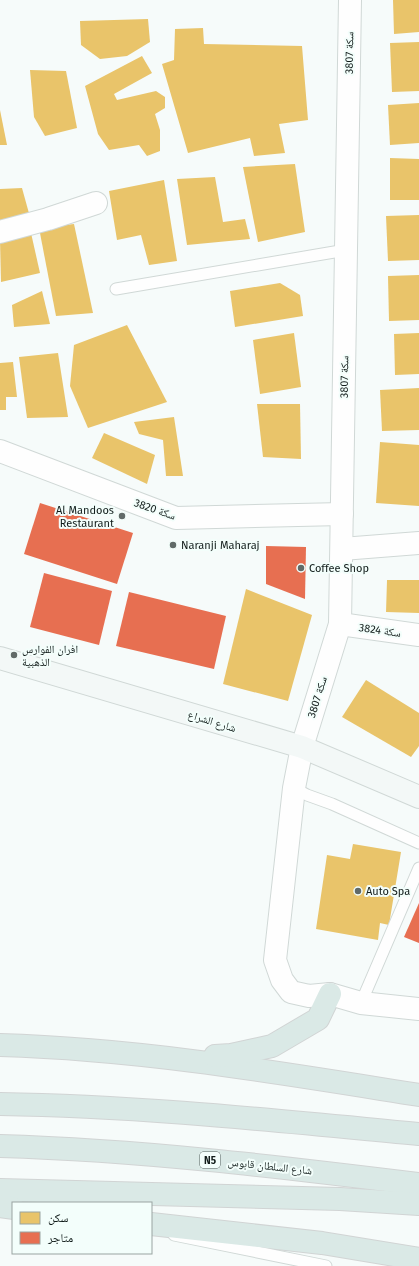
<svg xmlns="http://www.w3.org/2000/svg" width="419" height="1266" font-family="'Fira Sans','Noto Naskh Arabic',sans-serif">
<rect width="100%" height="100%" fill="#f6fbfa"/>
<!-- homes -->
<g fill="#e9c46a">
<path d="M393,0H419V32L394,34Z"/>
<path d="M148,19L150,42L127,56L100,59L81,45L80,21Z"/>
<path d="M203,28L204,44L302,46L308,120L279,124L285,153L254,156L250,138L188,153L162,64L174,60L175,29Z"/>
<path d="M419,42V91L392,92L390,43Z"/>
<path d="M142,56L152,73L114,94L117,100L156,91L165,97V108L155,114L160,130V151L147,156L139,145L109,150L98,134L85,86Z"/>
<path d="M30,70L66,71L77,128L45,136L34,117Z"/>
<path d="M419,103V143L390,145L388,105Z"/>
<path d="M0,110L7,145H0Z"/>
<path d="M390,158L419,159V200H390Z"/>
<path d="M295,164L305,232L258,242L243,167Z"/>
<path d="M215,177L223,222L245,219L250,239L187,245L177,179Z"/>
<path d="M164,180L177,261L149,265L141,235L117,240L109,191Z"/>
<path d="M22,188L30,217L0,223V189Z"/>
<path d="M419,215V260L388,261L386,216Z"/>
<path d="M74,224L93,313L56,316L39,228Z"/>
<path d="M31,233L40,273L1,282L0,240Z"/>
<path d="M419,275V320L389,321L388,276Z"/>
<path d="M280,283L300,295L303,316L235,327L230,291Z"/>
<path d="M42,291L50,324L14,327L12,305Z"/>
<path d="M127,325L167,402L88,428L70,386L74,345Z"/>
<path d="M294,333L301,387L260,394L253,340Z"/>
<path d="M419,333V374L395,375L394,334Z"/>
<path d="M58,353L68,417L27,418L19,357Z"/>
<path d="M13,362L17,397H6V410H0V363Z"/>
<path d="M419,388V430L382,431L380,390Z"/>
<path d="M257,404H300L301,459L263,457Z"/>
<path d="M174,417L183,476H166L163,440L139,434L134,422Z"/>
<path d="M104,433L155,455L147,484L92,458Z"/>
<path d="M380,442L419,445V506L376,503Z"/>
<path d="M387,580H419V613L386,612Z"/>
<path d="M246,589L312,615L288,701L223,684Z"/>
<path d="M366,680L419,713V746L411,757L342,717Z"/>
<path d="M353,844L401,852L389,925L380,923L378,940L316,929L327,855L350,859Z"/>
</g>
<!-- shops -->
<g fill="#e76f51">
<path d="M40,503L133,533L117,584L24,554Z"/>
<path d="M266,546L306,547L305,599L266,584Z"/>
<path d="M44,573L112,591L99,645L30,627Z"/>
<path d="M129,592L226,616L214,669L116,646Z"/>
<path d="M419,903V943L404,937Z"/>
</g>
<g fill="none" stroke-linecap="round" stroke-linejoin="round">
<!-- lane casing -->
<g stroke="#d0d8d6" stroke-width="13">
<g id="lane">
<path d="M116,289L346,250"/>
<path d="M294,788L307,795L332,804L419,843"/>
<path d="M361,1003L419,868"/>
<path d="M174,1235L326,1266"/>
</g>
</g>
<!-- street casing -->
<g stroke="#d0d8d6" stroke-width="24">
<g id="street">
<path d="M350,0L340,624L302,747L294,788L275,960L282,980L291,992L309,996L330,994L361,1003L419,1009"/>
<path d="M0,232L48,219L96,203"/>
<path d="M0,451L176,518L342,514"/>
<path d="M342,549L419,543"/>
<path d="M340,624L419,635"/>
</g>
</g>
<!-- secondary casing -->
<g stroke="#d0d8d6" stroke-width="24">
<path id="secondary" d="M0,658L302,747L419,797"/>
</g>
<!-- highway casing -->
<g stroke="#d1d4d4" stroke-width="24">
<g id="highway">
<path d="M0,1045C141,1049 280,1073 419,1095"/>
<path d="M215,1056L231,1055L272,1046L318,1019L330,994"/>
<path d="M0,1104C140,1106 280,1121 419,1134"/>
<path d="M0,1146C140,1150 280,1167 419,1184"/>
<path d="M0,1190L340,1199L419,1204"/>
<path d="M0,1206L13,1208"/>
<path d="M151,1224L322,1243L419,1259"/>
</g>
</g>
<!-- lane -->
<use href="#lane" stroke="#fefefe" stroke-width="11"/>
<!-- street -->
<use href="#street" stroke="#fefefe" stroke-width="22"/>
<!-- secondary -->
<use href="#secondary" stroke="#f3f8f7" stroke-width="22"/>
<!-- highway -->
<use href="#highway" stroke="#dae9e6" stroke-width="22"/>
</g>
<!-- markers -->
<g fill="#616a68" stroke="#f3fefb" stroke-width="1.5">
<circle cx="122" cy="516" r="4"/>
<circle cx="173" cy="545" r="4"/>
<circle cx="301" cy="568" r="4"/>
<circle cx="14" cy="655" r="4"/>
<circle cx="358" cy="891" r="4"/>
</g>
<g text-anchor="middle" stroke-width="4" stroke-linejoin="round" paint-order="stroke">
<!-- shield labels -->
<rect fill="#f3fefb" stroke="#55605e" stroke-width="1" x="200" y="1152" width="20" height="16" rx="3"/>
<g font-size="10" font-weight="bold" fill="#111c1a">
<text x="210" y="1164">N5</text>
</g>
<!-- street labels -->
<g font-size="11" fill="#111c1a" stroke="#f3fefb">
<text transform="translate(349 53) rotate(-89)" y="4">سكة 3807</text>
<text transform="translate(344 377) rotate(-89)" y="4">سكة 3807</text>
<text transform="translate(155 509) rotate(19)" y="4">سكة 3820</text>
<text transform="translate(380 630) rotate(8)" y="4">سكة 3824</text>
<text transform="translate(317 697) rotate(-73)" y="4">سكة 3807</text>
<text transform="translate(212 721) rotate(17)" y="4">شارع الشراع</text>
<text transform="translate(270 1166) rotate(6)" y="4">شارع السلطان قابوس</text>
</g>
<!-- poi labels -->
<g font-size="11" fill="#111c1a" stroke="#f3fefb" text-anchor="start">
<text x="114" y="514" text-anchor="end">Al Mandoos<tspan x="114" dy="13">Restaurant</tspan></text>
<text x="181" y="549">Naranji Maharaj</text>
<text x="309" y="572">Coffee Shop</text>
<text x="22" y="653">افران الفوارس<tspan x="22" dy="13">الذهبية</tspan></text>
<text x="366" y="895">Auto Spa</text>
</g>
</g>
<!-- legend -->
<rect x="12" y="1202" width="140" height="52" fill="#f3fefb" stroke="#99a4a1"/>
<rect x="20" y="1212" width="20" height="12" fill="#e9c46a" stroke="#99a4a1"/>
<text x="48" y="1222" font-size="12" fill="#111c1a">سكن</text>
<rect x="20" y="1232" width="20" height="12" fill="#e76f51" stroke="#99a4a1"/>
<text x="48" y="1242" font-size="12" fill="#111c1a">متاجر</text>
</svg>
